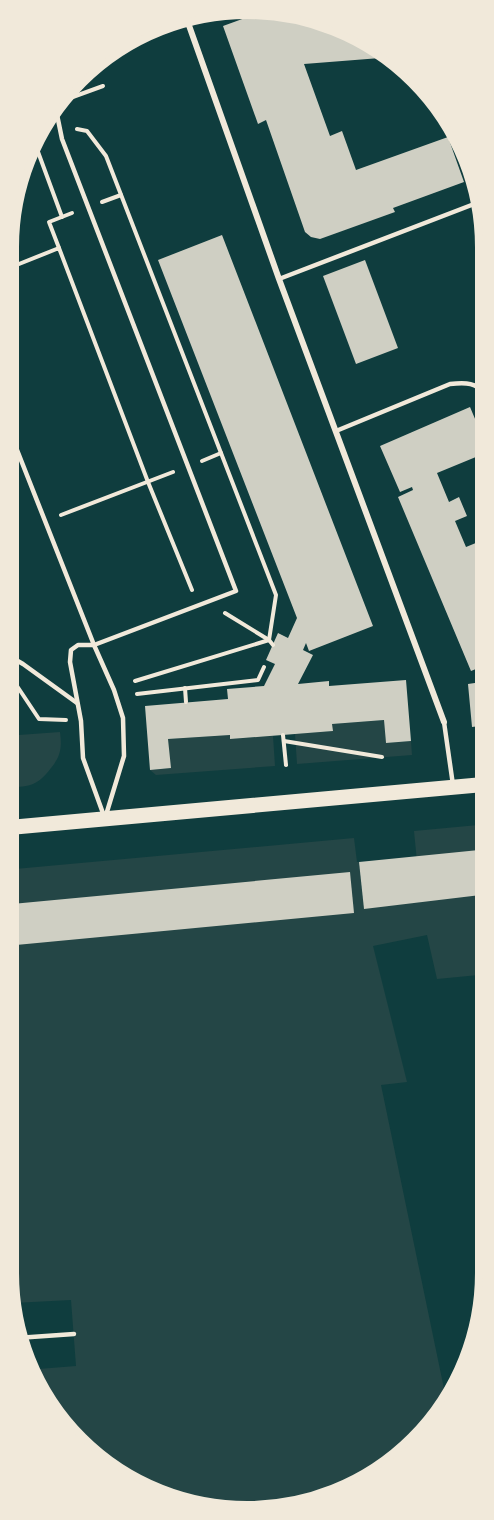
<svg xmlns="http://www.w3.org/2000/svg" width="494" height="1520" font-family="'DM Sans',sans-serif">
<rect width="100%" height="100%" fill="#0f3d3e"/>
<!-- green -->
<g fill="#244646">
<path d="M384,720L386,743L411,741L412,755L297,764L295,734L332,731V724Z"/>
<path d="M60,732C62,747 61,756 51,768C36,788 28,786 5,788V736Z"/>
<path d="M230,735V739L273,736L275,766L156,775L150,770L170,768L168,739Z"/>
<path d="M489,824V974L437,979L427,935L373,946L407,1082L381,1085L448,1408L382,1474L309,1507L216,1513L139,1490L65,1433L26,1370L76,1366L71,1300L13,1303L4,1151V870L354,838L357,862H359L364,908L421,902L414,831Z"/>
</g>
<!-- building -->
<g fill="#cfcfc3">
<path d="M267,10L282,11L283,14L309,13L369,37L393,57L304,64L330,136L342,131L356,170L448,137L464,182L393,208L395,212L320,239L311,237L305,232L266,120L258,124L223,26Z"/>
<path d="M222,235L373,626L309,651L306,643L303,650L313,655L298,684L329,681V686L406,680L411,741L386,743L384,720L332,724L333,731L230,739V735L168,739L171,768L150,770L145,706L228,699L227,689L264,686L275,664L266,660L278,633L288,638L297,618L158,260Z"/>
<path d="M365,260L398,348L356,364L323,276Z"/>
<path d="M470,407L481,433L488,430V452L437,473L449,502L459,497L467,516L455,521L466,547L488,538V583L482,586L488,599L486,600L488,606V664L471,671L398,497L413,490L412,487L400,492L380,446Z"/>
<path d="M488,681V725L472,727L468,684Z"/>
<path d="M489,849V894L364,909L359,862Z"/>
<path d="M350,872L354,913L16,945L12,904Z"/>
</g>
<g fill="none" stroke-linecap="round" stroke-linejoin="round">
<!-- path -->
<g stroke="#f1e9da" stroke-width="4">
<path d="M70,98L103,86"/>
<path d="M77,129L87,131L106,156L276,595L269,640L135,681"/>
<path d="M34,141L62,217"/>
<path d="M102,202L121,195"/>
<path d="M59,248L49,222L72,213"/>
<path d="M4,270L59,248L148,482L192,590"/>
<path d="M202,461L221,453"/>
<path d="M61,515L173,472"/>
<path d="M225,613L269,640L273,645"/>
<path d="M11,677L39,719L66,720"/>
<path d="M185,688L186,702"/>
<path d="M137,694L258,680L264,667"/>
<path d="M4,727H12L6,674"/>
<path d="M283,735L286,765"/>
<path d="M284,741L382,757"/>
</g>
<!-- service -->
<g stroke="#f1e9da" stroke-width="4.5">
<path d="M186,19L223,7"/>
<path d="M54,100L62,139L236,591L94,645H78L71,650L70,662L81,721L83,758L104,816"/>
<path d="M481,192L488,250"/>
<path d="M279,279L482,201"/>
<path d="M4,417L94,645L114,690L123,718L124,756L106,815"/>
<path d="M336,431L450,384C468,382 474,383 488,394"/>
<path d="M4,653L23,664L77,703"/>
<path d="M444,722L453,785"/>
<path d="M17,1338L74,1334"/>
</g>
<!-- minor -->
<path stroke="#f1e9da" stroke-width="6" d="M186,17L279,279L444,722"/>
<!-- primary -->
<path stroke="#f1e9da" stroke-width="15" d="M4,828L489,784"/>
</g>
<!-- crop -->
<path d="M0 0H494V1520H0ZM247 15H247A232 232 0 0 1 479 247V1273A232 232 0 0 1 247 1505H247A232 232 0 0 1 15 1273V247A232 232 0 0 1 247 15Z" fill="#f1e9da" fill-rule="evenodd"/>
<path fill="none" stroke="#f1e9da" stroke-width="8" d="M247 15H247A232 232 0 0 1 479 247V1273A232 232 0 0 1 247 1505H247A232 232 0 0 1 15 1273V247A232 232 0 0 1 247 15Z"/>
</svg>
